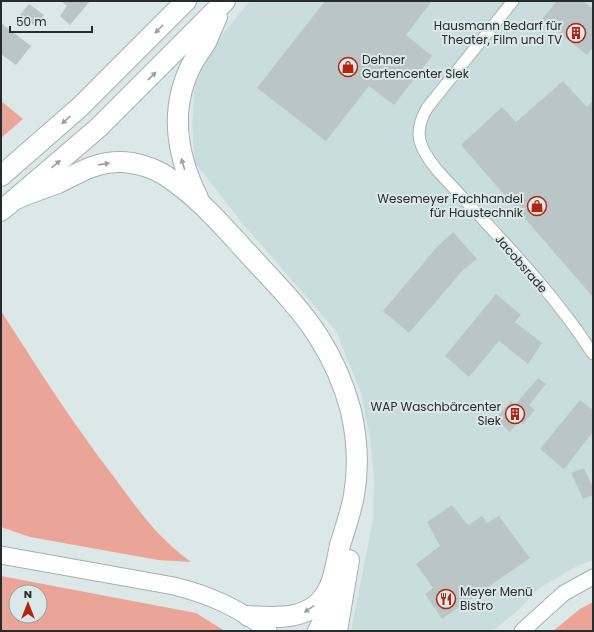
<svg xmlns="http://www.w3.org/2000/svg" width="594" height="632" font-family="Poppins,sans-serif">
<rect width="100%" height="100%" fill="#dbe8e7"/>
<!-- built -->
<path fill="#c9dedc" d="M250,1H593V560L577,566L541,587L516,612L493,631H351L373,519L374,478L370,438L361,393L336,331L243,224L195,163L192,123L195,81L224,32Z"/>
<!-- green -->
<g fill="#eba598" fill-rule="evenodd">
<path d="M1,101L23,119L1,138Z"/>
<path d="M1,311C37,367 73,424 114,477C139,511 157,537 191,562L158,560L30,537L1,527Z"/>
<path d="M1,576L196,613L225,631H1ZM16,592H40V616H16Z"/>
<path d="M593,602V631H553L580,609Z"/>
</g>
<!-- building -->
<g fill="#bac6c5">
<path d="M61,1H90L70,25L60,16L67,6Z"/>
<path d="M325,1H432L406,35L432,56L394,105L369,86L326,141L257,88Z"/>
<path d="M557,1H583L593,9V47L587,55L542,19Z"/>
<path d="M29,4L44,15L35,26L20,15Z"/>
<path d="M1,23L31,46L16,65L1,54Z"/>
<path d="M563,81L587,107L593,100V297L461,145L502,107L516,122Z"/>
<path d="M453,232L477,259L463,270L409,333L383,311L437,247Z"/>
<path d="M496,294L521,315L515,322L542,343L528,364L499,341L469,377L445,356Z"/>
<path d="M538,378L546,384L529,405L535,410L523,424L519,421L510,432L495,419L511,401L515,405Z"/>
<path d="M580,400L593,410V432L564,469L540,449Z"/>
<path d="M584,468L591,484L593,483V495L583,499L571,473Z"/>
<path d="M452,505L468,525L482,516L487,523L499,516L530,558L442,619L425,594L433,588L416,564L440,546L427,522Z"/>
</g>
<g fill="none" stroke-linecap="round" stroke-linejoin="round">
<!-- street casing -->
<g stroke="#a4b0af" stroke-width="13">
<path id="street" d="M513,1L427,108C412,134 420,149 437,170C491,229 550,287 593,354"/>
</g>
<!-- secondary casing -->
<g stroke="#a4b0af" stroke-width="17">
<path id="secondary" d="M522,631L564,593L593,577"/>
</g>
<!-- primary casing -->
<g stroke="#a4b0af" stroke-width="19">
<path id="primary" d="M1,555L174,586C210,595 239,608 268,631"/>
</g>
<!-- highway casing -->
<g stroke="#a4b0af" stroke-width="22">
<g id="highway">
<path d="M1,176L81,106L186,1"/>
<path d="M198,198C177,156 169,112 190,68C194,59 201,51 206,42C210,34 213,25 217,17"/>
<path d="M16,199C30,193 44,188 58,183C79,173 95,162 120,162C135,162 154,168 166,176C200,198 226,230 254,260C276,284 300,308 318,336C333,359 344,385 351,411C357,438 359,467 354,495C351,512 345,529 340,545C337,559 335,576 329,588C314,621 278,618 248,616"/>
<path d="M1,211L98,128L225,1"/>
<path d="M318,631L336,594"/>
<path d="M337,631L349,560"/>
</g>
</g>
<!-- street -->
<use href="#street" stroke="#fff" stroke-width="11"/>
<!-- secondary -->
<use href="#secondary" stroke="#fff" stroke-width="15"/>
<!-- primary -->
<use href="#primary" stroke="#fff" stroke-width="17"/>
<!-- highway -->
<use href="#highway" stroke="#fff" stroke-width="20"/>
</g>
<!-- one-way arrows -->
<defs><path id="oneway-solid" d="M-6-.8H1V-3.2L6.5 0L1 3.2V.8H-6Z"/></defs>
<g fill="#9da0a0">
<use href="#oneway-solid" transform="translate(159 29) rotate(134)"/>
<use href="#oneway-solid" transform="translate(152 76) rotate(-44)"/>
<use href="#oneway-solid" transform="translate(66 120) rotate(139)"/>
<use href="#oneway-solid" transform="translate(56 164) rotate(-41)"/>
<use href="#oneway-solid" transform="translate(104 164) rotate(-8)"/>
<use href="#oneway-solid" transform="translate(183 164) rotate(-106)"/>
<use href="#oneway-solid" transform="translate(309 609) rotate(146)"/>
</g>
<!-- icons -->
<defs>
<g id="building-ring" transform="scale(1)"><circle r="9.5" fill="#dbe8e7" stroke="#b12412" stroke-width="1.5"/><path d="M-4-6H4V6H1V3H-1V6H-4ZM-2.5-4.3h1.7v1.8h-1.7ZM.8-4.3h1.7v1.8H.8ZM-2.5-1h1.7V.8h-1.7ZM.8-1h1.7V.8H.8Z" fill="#b12412"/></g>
<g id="shop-ring" transform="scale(1)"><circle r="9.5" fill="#dbe8e7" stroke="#b12412" stroke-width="1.5"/><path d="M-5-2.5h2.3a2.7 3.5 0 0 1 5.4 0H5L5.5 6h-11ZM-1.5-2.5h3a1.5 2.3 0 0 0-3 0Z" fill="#b12412"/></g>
<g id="restaurant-ring" transform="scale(1)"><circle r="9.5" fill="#dbe8e7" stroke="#b12412" stroke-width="1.5"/><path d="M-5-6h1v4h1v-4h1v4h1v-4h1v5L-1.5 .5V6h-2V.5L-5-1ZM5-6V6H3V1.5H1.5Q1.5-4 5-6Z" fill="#b12412"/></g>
</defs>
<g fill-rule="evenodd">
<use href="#building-ring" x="576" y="33"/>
<use href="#shop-ring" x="348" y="67"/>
<use href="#shop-ring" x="537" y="206"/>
<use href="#building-ring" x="515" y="414"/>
<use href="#restaurant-ring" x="446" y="599"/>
</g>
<g text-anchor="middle" stroke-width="4" stroke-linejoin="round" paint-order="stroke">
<!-- poi labels -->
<g font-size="12" fill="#262b2b" stroke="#dbe8e7" text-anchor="end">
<text x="562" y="30">Hausmann Bedarf für<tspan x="562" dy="14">Theater, Film und TV</tspan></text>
<text x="362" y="64" text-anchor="start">Dehner<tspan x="362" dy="14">Gartencenter Siek</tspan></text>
<text x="523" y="203">Wesemeyer Fachhandel<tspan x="523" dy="14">für Haustechnik</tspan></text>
<text x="501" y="411">WAP Waschbärcenter<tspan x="501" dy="14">Siek</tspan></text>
<text x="460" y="596" text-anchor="start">Meyer Menü<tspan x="460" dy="14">Bistro</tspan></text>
</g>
<!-- street labels -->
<g font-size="12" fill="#262b2b" stroke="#dbe8e7">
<text transform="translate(521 264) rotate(49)" y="4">Jacobsrade</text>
</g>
</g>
<!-- border -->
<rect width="594" height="632" fill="none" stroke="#262b2b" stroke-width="4"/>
<!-- north arrow -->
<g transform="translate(28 604)"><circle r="19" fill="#dbe8e7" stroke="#939c9c"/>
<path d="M0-3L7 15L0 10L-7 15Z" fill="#b12412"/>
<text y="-6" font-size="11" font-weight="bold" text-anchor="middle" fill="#262b2b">N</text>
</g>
<!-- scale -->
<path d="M10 26v6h82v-6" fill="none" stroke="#262b2b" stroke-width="2"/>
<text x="16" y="26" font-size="12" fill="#262b2b" stroke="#dbe8e7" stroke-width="3" paint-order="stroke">50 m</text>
</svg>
